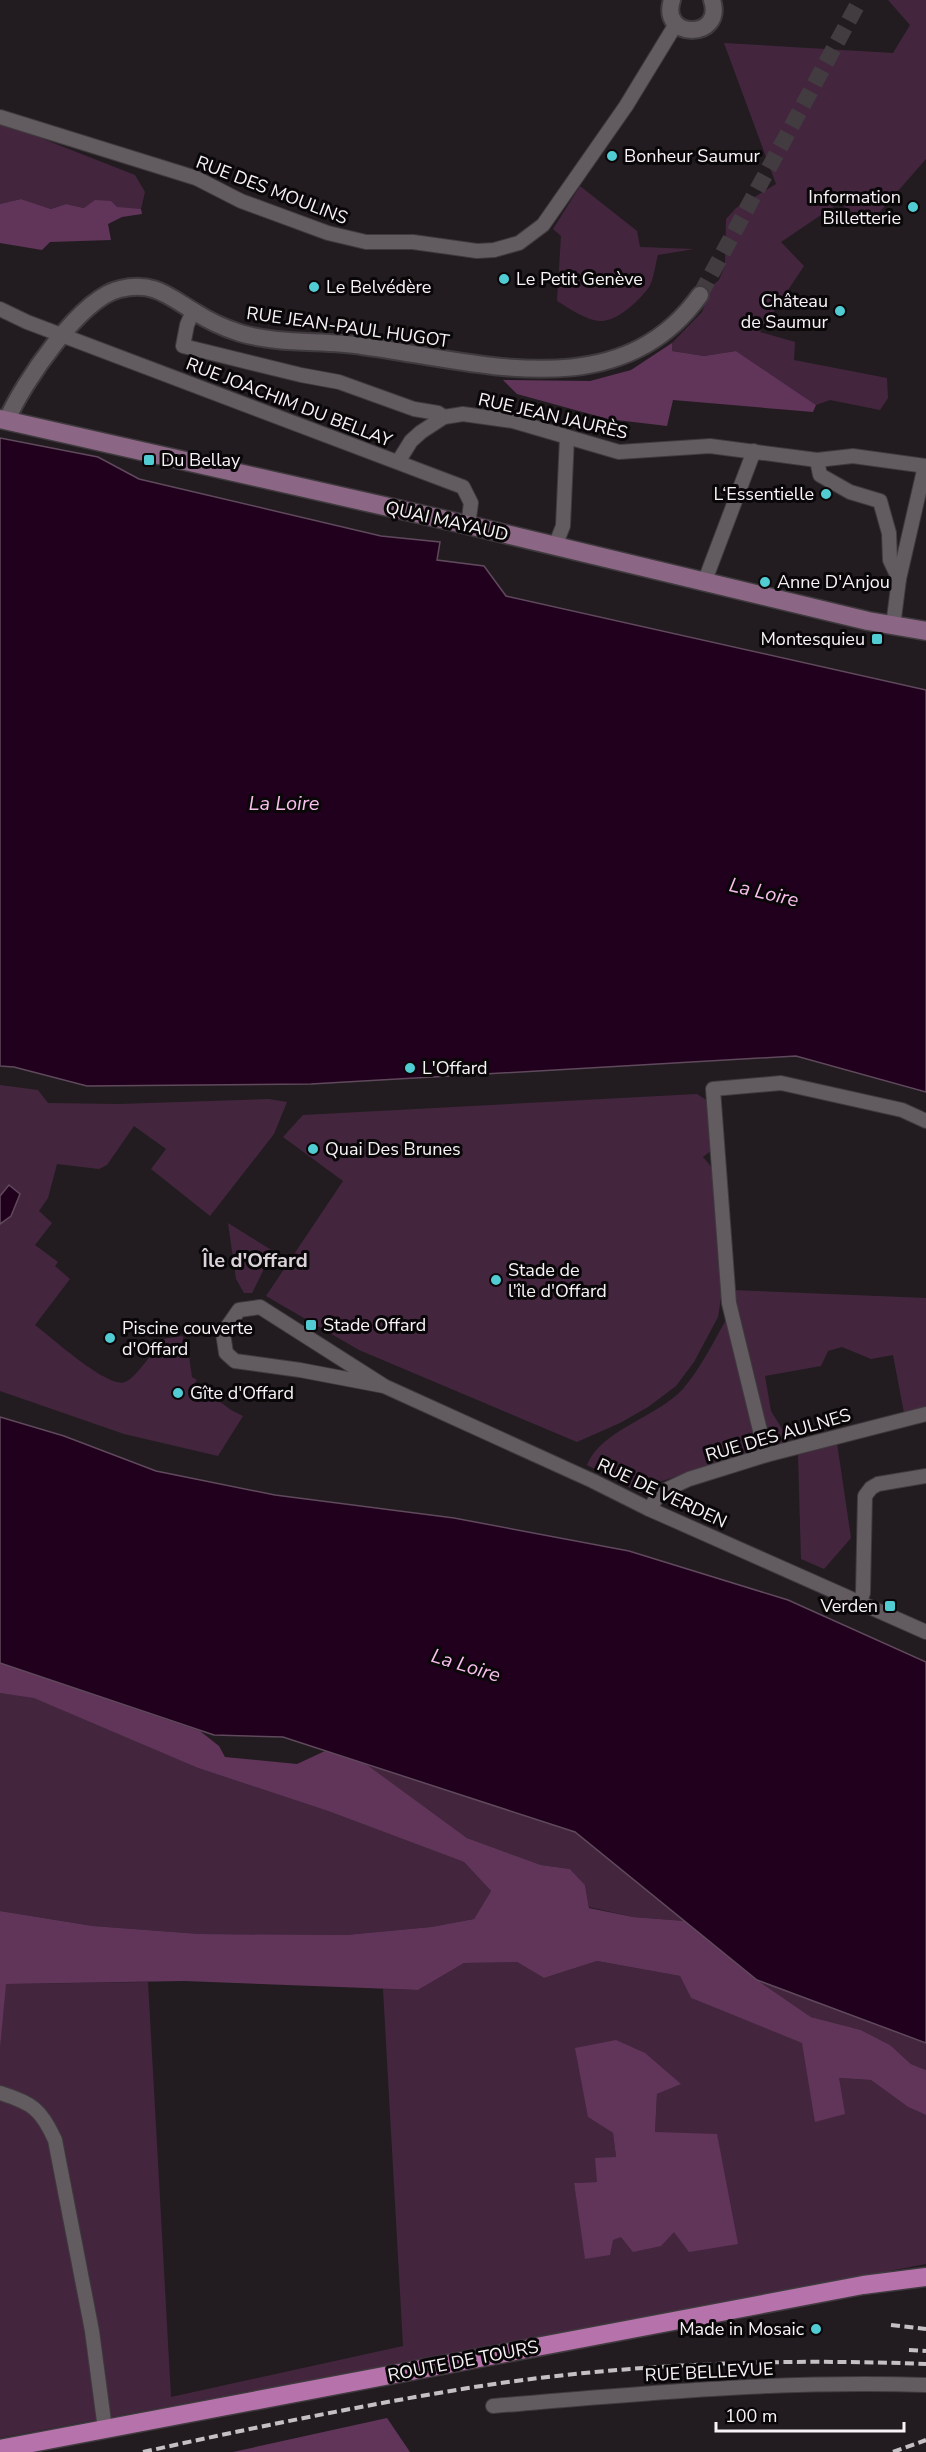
<svg xmlns="http://www.w3.org/2000/svg" width="926" height="2452" font-family="'Nunito Sans',sans-serif">
<rect width="100%" height="100%" fill="#221c20"/>
<!-- green -->
<g fill="#43263e" fill-rule="evenodd">
<path d="M888,0H926V159L869,224L839,203L781,242L804,266L760,332L795,342L794,360L887,378L888,398L880,410L830,400L816,405L736,351L704,356L672,351V343L702,312L712,286L719,280L725,265L726,219L736,208L776,184L724,43L893,53L910,25Z"/>
<path d="M0,122L135,175L145,192L141,209L84,208L66,204L51,209L21,199L0,204Z"/>
<path d="M580,186L637,231L640,247L694,249L658,255C655,265 654,279 649,287C640,300 617,322 600,321C585,320 569,308 557,301L561,236L553,229Z"/>
<path d="M0,1085L38,1090L48,1103L119,1104L269,1099L287,1102L274,1134L210,1216L151,1169L166,1149L134,1126L107,1165L99,1169L57,1164L48,1198L39,1211L52,1223L35,1245L58,1262L55,1266L70,1279L35,1325C51,1337 108,1389 125,1382C136,1378 155,1349 163,1339L183,1336L184,1357L189,1356L192,1377L197,1380L195,1383L231,1410L243,1416L218,1456L124,1434L0,1391Z"/>
<path d="M697,1094L708,1101L713,1149L703,1157L714,1170L722,1291L718,1317L694,1362L676,1386L648,1407L620,1423L577,1442L359,1350L266,1296L343,1181L283,1137L303,1115Z"/>
<path d="M228,1223L273,1251L252,1293H244L236,1279Z"/>
<path d="M731,1290L926,1298V1407L904,1413L893,1355L871,1359L842,1347L828,1351L821,1366L765,1376L771,1411L790,1442L770,1447Z"/>
<path d="M727,1318L757,1437L755,1448L744,1455L662,1481L640,1493L587,1465C602,1429 656,1418 683,1389C701,1368 714,1341 727,1318Z"/>
<path d="M837,1443L851,1538L824,1569L801,1559L798,1454Z"/>
<path d="M0,1693L34,1697L198,1768L328,1811L464,1862L491,1891L474,1919L431,1927L346,1935L200,1934L93,1926L0,1911Z"/>
<path d="M366,1764L575,1832L685,1921L633,1917L589,1907L585,1885L570,1869L541,1865L467,1838Z"/>
<path d="M597,1961L680,1976L691,1998L803,2043L838,2078L871,2080L908,2107L926,2115V2264C865,2275 805,2289 745,2300C496,2344 248,2392 0,2438V2049L5,1984L148,1982L171,2397L403,2346L383,1989L418,1990L464,1963L517,1962L544,1978ZM680,2084L657,2094L655,2132L622,2236L613,2239L586,2259L574,2183L598,2182L616,2157L613,2133L588,2117Z"/>
<path d="M757,1980L926,2043V2070L911,2064L890,2045L861,2030L811,2017Z"/>
</g>
<!-- forest -->
<g fill="#603559">
<path d="M21,199L51,209L66,204L84,208L95,200L111,201L117,207L141,209L142,214L122,217L108,224L111,240L50,242L42,250L0,243V204Z"/>
<path d="M672,343V351L704,356L736,351L816,405L813,412L673,400L667,426L608,419L517,394L503,380L590,381L631,370Z"/>
<path d="M0,1663L200,1731L219,1746L225,1757L297,1764L325,1751L366,1764L467,1838L541,1865L570,1869L585,1885L589,1908L633,1917L685,1921L757,1980L811,2017L861,2030L890,2045L911,2064L926,2070V2115L908,2107L871,2080L839,2078L845,2114L815,2122L802,2043L691,1998L680,1976L597,1961L544,1978L517,1962L464,1963L418,1990L184,1981L6,1984L0,2049V1911L93,1926L200,1934L346,1935L431,1927L474,1919L491,1891L464,1862L328,1811L198,1768L34,1698L0,1693Z"/>
<path d="M616,2040L645,2053L681,2084L657,2094L655,2132L717,2134L738,2244L689,2252L674,2232L661,2246L633,2252L621,2237L613,2240L610,2255L585,2259L574,2183L597,2182L595,2158L616,2157L613,2133L588,2117L575,2048Z"/>
<path d="M387,2418L410,2452H233Z"/>
</g>
<!-- water -->
<g fill="#20001c" stroke="#60495d" stroke-width="1.5">
<path d="M0,438L98,457L139,479L381,536L440,542L437,560L484,566L506,596L926,690V1092L796,1056L311,1084L87,1086L14,1067L0,1066Z"/>
<path d="M9,1185L20,1194L11,1216L0,1224V1196Z"/>
<path d="M0,1417L64,1436L156,1471L275,1495L454,1518L629,1551L788,1600L926,1662V2043L757,1980L575,1832L283,1737L214,1735L0,1663Z"/>
</g>
<g fill="none" stroke-linecap="round" stroke-linejoin="round">
<!-- tertiary-tunnel -->
<path stroke="#423c40" stroke-width="16" stroke-dasharray="16 8" stroke-linecap="butt" d="M700,295L860,0"/>
<!-- minor casing -->
<g stroke="#3f3a3e" stroke-width="16">
<g id="minor">
<path d="M0,117L196,178L241,201L328,233L366,242H413L477,251L494,250L519,243L543,225L626,106L676,24"/>
<path d="M0,309L27,322L463,487L471,503L468,525"/>
<path d="M193,311L187,325L183,346L301,375L339,382L414,409L438,413L444,417"/>
<path d="M817,460L820,475L850,492L880,501L889,533L890,560L899,579"/>
<path d="M398,462L411,441L421,432L444,417L463,414L513,421L619,452L710,446L817,460L853,456L926,466"/>
<path d="M555,546L563,526L567,437"/>
<path d="M704,583L754,451"/>
<path d="M893,626L899,579L925,466"/>
<path d="M384,1386L300,1370L235,1361L226,1353L223,1333L239,1310L260,1307L384,1386L593,1481L649,1509L926,1632"/>
<path d="M766,1455L729,1303L713,1089L781,1083L902,1110L926,1121"/>
<path d="M649,1509L661,1492L689,1479L766,1455L926,1414"/>
<path d="M860,1601L863,1593L865,1496L871,1488L878,1484L926,1476"/>
<path d="M0,2093C32,2103 41,2109 55,2140L92,2331L105,2429"/>
<path d="M493,2406C637,2394 782,2380 926,2385"/>
</g>
</g>
<!-- tertiary casing -->
<g stroke="#3f3a3e" stroke-width="20">
<g id="tertiary">
<path d="M672,0C659,40 725,40 712,0"/>
<path d="M7,420C22,384 81,297 120,289C154,281 168,296 195,312C209,321 224,328 240,333C280,345 322,340 362,346C476,361 619,409 700,295"/>
</g>
</g>
<!-- secondary casing -->
<g stroke="#3f3a3e" stroke-width="21">
<path id="secondary" d="M0,419L468,525L868,621L926,631"/>
</g>
<!-- primary casing -->
<g stroke="#3f3a3e" stroke-width="21">
<path id="primary" d="M0,2449L863,2285L926,2277"/>
</g>
<!-- minor -->
<use href="#minor" stroke="#625b60" stroke-width="14"/>
<!-- tertiary -->
<use href="#tertiary" stroke="#625b60" stroke-width="16"/>
<!-- secondary -->
<use href="#secondary" stroke="#8c6785" stroke-width="18"/>
<!-- primary -->
<use href="#primary" stroke="#b672aa" stroke-width="18"/>
<!-- rail -->
<g stroke="#c4c0c3" stroke-width="4" stroke-dasharray="9 4.5" stroke-linecap="butt">
<path d="M891,2325L926,2329"/>
<path d="M909,2350L926,2351"/>
<path d="M143,2452C251,2428 359,2406 468,2388C618,2364 775,2358 926,2364"/>
<path d="M893,2452L926,2440"/>
</g>
</g>
<!-- markers -->
<g fill="#51ccd3" stroke="#0a0709" stroke-width="2">
<circle cx="612" cy="156" r="6"/>
<circle cx="913" cy="207" r="6"/>
<circle cx="504" cy="279" r="6"/>
<circle cx="314" cy="287" r="6"/>
<circle cx="840" cy="311" r="6"/>
<rect x="143" y="454" width="12" height="12" rx="3"/>
<circle cx="826" cy="494" r="6"/>
<circle cx="765" cy="582" r="6"/>
<rect x="871" y="633" width="12" height="12" rx="3"/>
<circle cx="410" cy="1068" r="6"/>
<circle cx="313" cy="1149" r="6"/>
<circle cx="496" cy="1280" r="6"/>
<rect x="305" y="1319" width="12" height="12" rx="3"/>
<circle cx="110" cy="1338" r="6"/>
<circle cx="178" cy="1393" r="6"/>
<rect x="884" y="1600" width="12" height="12" rx="3"/>
<circle cx="816" cy="2329" r="6"/>
</g>
<g text-anchor="middle" stroke-width="6" stroke-linejoin="round" paint-order="stroke">
<!-- poi labels -->
<g font-size="18" fill="#f7f3f6" stroke="#0a0709" text-anchor="start">
<text x="624" y="162">Bonheur Saumur</text>
<text x="901" y="203" text-anchor="end">Information<tspan x="901" dy="21">Billetterie</tspan></text>
<text x="516" y="285">Le Petit Genève</text>
<text x="326" y="293">Le Belvédère</text>
<text x="828" y="307" text-anchor="end">Château<tspan x="828" dy="21">de Saumur</tspan></text>
<text x="161" y="466">Du Bellay</text>
<text x="814" y="500" text-anchor="end">L‘Essentielle</text>
<text x="777" y="588">Anne D'Anjou</text>
<text x="865" y="645" text-anchor="end">Montesquieu</text>
<text x="422" y="1074">L'Offard</text>
<text x="325" y="1155">Quai Des Brunes</text>
<text x="508" y="1276">Stade de<tspan x="508" dy="21">l'île d'Offard</tspan></text>
<text x="323" y="1331">Stade Offard</text>
<text x="122" y="1334">Piscine couverte<tspan x="122" dy="21">d'Offard</tspan></text>
<text x="190" y="1399">Gîte d'Offard</text>
<text x="878" y="1612" text-anchor="end">Verden</text>
<text x="804" y="2335" text-anchor="end">Made in Mosaic</text>
</g>
<!-- street labels -->
<g font-size="18" fill="#f7f3f6" stroke="#0a0709">
<text transform="translate(272 190) rotate(21)" y="6">RUE DES MOULINS</text>
<text transform="translate(348 327) rotate(8)" y="6">RUE JEAN-PAUL HUGOT</text>
<text transform="translate(289 402) rotate(21)" y="6">RUE JOACHIM DU BELLAY</text>
<text transform="translate(553 416) rotate(13)" y="6">RUE JEAN JAURÈS</text>
<text transform="translate(447 521) rotate(13)" y="6">QUAI MAYAUD</text>
<text transform="translate(778 1435) rotate(-16)" y="6">RUE DES AULNES</text>
<text transform="translate(662 1493) rotate(25)" y="6">RUE DE VERDEN</text>
<text transform="translate(463 2361) rotate(-11)" y="6">ROUTE DE TOURS</text>
<text transform="translate(709 2372) rotate(-3)" y="6">RUE BELLEVUE</text>
</g>
<!-- water labels -->
<g font-size="20" font-style="italic" fill="#f9bfed" stroke="#0a0709">
<text x="284" y="810">La Loire</text>
<text transform="translate(764 892) rotate(13)" y="7">La Loire</text>
<text transform="translate(466 1665) rotate(17)" y="7">La Loire</text>
</g>
<!-- neighbourhood labels -->
<g font-size="20" font-weight="bold" fill="#dbd2d9" stroke="#0a0709">
<text x="255" y="1267">Île d'Offard</text>
</g>
</g>
<!-- scale -->
<path d="M716 2422v9h188v-9" fill="none" stroke="#f7f3f6" stroke-width="3"/>
<text x="725" y="2422" font-size="18" fill="#f7f3f6" stroke="#0a0709" stroke-width="4.5" paint-order="stroke">100 m</text>
</svg>
